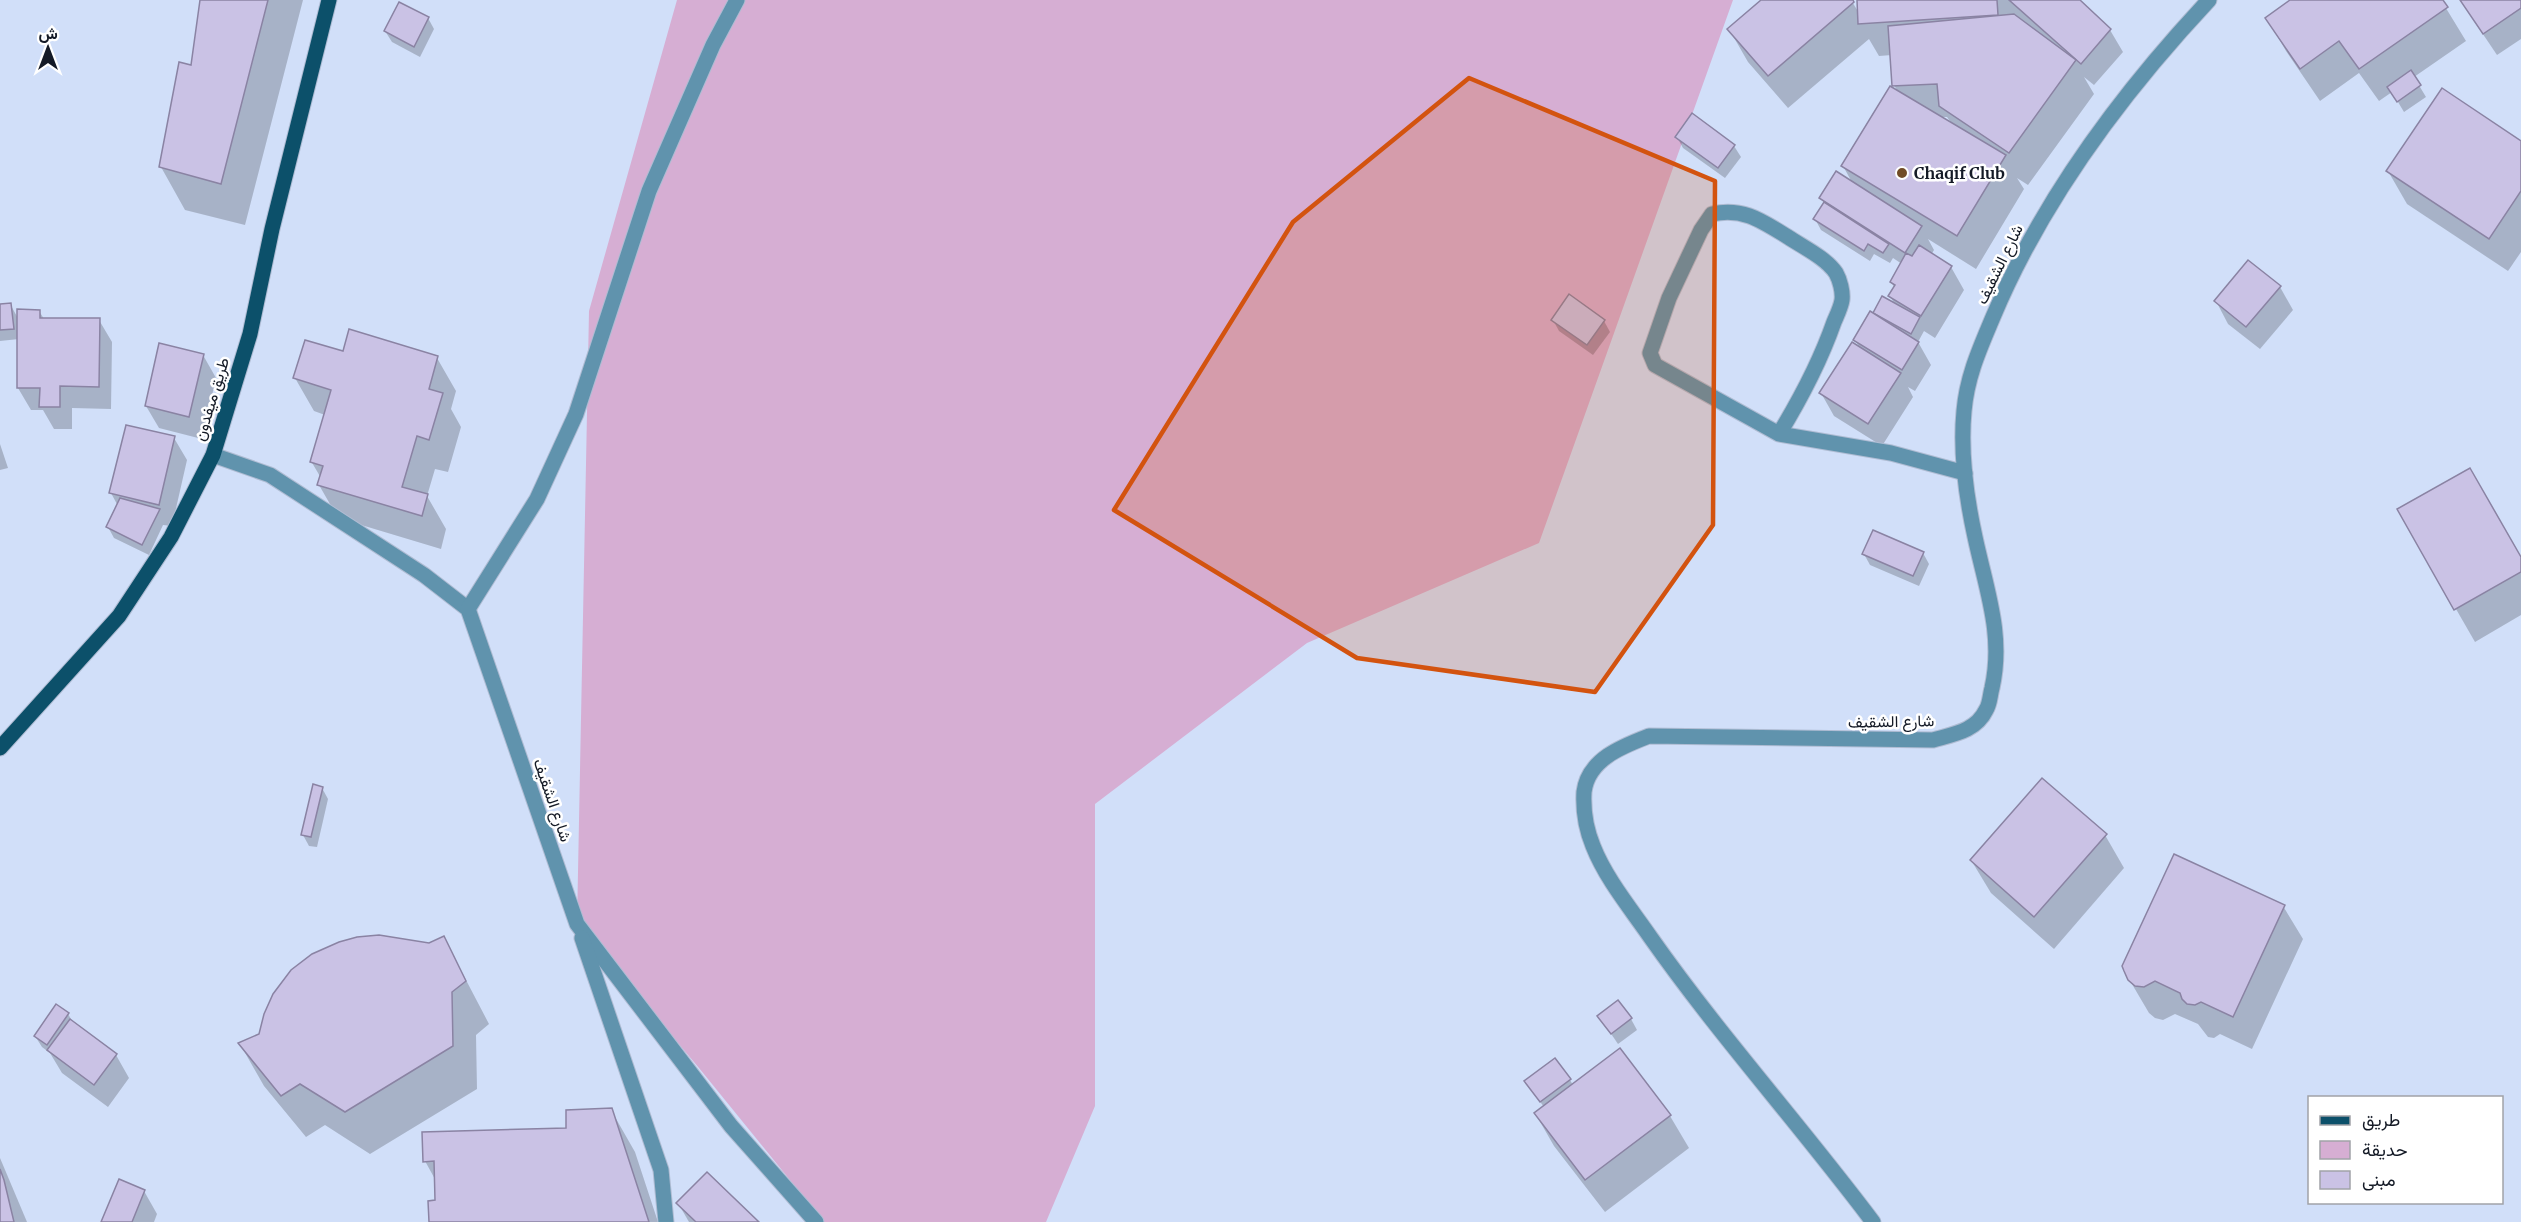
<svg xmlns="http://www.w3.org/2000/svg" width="2521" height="1222" font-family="Merriweather,Vazirmatn,serif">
<rect width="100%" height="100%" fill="#d1dff9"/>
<!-- green -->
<path fill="#d6aed3" d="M677,0H1733L1539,543L1307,643L1095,804V1106L1046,1222H824L699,1068L577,923L589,311Z"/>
<!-- shadow -->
<g fill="#0003" fill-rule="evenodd">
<path d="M201,0H303L245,225L185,210L161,167L192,67Z"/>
<path d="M1763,0H1851L1859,13L1858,0H2078L2110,30L2123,52L2094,85L2084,77L2094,94L2028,185L2017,178L2024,189L1976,269L1928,239L1934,250L1931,255L1951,267L1964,290L1935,338L1924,331L1918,342L1931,365L1915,391L1908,387L1913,397L1882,446L1834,416L1821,393L1860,348L1855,340L1877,318L1875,313L1895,305L1890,296L1895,288L1891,282L1902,264L1893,258L1890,263L1874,254L1870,261L1821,230L1815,219L1825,204L1821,198L1853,184L1843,166L1898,92L1894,85L1892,55L1879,56L1869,39L1788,108L1748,62L1729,29ZM1940,117H1947L1952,124Z"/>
<path d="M2293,0H2441L2466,41L2414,77L2426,97L2404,112L2392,92L2379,101L2359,73L2320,101L2286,51L2267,18Z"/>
<path d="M2460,0H2521V39L2497,55Z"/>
<path d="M428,18L434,29L420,57L392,42L385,31Z"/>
<path d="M1677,137L1734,146L1741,157L1725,178L1683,148Z"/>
<path d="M2521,143V252L2508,271L2407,204L2388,171Z"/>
<path d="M2280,287L2293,310L2260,349L2228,324L2216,301Z"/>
<path d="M10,304L19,320L39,311L44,319L99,320L112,342L111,409L72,408V429H54L43,410H31L18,388L19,339L0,341V306Z"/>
<path d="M1553,320L1604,321L1610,332L1593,355L1559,331Z"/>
<path d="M344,353L437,358L456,391L451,409L461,427L448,472L435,469L427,496L446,529L441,549L338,518L319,485L321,478L311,461L325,415L314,411L295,378Z"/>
<path d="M203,355L216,378L202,439L159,428L146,406Z"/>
<path d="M174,438L187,460L172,526L163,525L149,555L114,538L108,527L118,506L111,493Z"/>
<path d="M0,444L8,468L0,470Z"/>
<path d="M2399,510L2521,559V615L2475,642Z"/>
<path d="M1923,553L1929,564L1919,586L1870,565L1864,554Z"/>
<path d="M322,788L328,799L317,847L309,846L303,835Z"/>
<path d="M2105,835L2124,868L2054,949L1991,893L1971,860Z"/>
<path d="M2283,906L2303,939L2252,1049L2220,1034L2214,1038L2208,1037L2198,1024L2175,1014L2163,1020L2155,1018L2149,1013L2129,979Z"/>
<path d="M444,938L489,1024L476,1035L477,1089L370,1154L325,1125L306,1137L264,1086L240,1044Z"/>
<path d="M68,1014L74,1024L116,1055L129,1078L108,1107L62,1073L50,1053L42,1047L35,1036Z"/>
<path d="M1599,1016L1631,1019L1637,1030L1618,1044Z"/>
<path d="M1570,1080L1573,1085L1670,1116L1689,1148L1605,1212L1554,1146L1535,1113L1544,1107L1533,1092Z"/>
<path d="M611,1110L635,1152L658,1222H430L437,1201L436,1181L425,1161L568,1129Z"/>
<path d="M0,1158L27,1222H0Z"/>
<path d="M144,1191L157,1214L154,1222H103Z"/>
<path d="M678,1203L757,1222H689Z"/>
</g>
<!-- building -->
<g fill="#cac2e5" stroke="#8a83a3" stroke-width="1.5">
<path d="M200,0H268L221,184L159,167L179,62L191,65Z"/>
<path d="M1761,0H1853L1854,2L1768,76L1727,29Z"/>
<path d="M1857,0H1997L1998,15L1858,24Z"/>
<path d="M2009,0H2080L2111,29L2081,64Z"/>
<path d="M2290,0H2443L2448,7L2359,69L2339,41L2300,69L2265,18Z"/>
<path d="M2460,0H2521V8L2483,34Z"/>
<path d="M399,2L429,17L414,47L384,31Z"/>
<path d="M2014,14L2076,60L2009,153L1939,106L1937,84L1892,86L1888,26Z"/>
<path d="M2411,70L2421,85L2397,102L2387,87Z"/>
<path d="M1890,86L2006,155L1957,236L1841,166Z"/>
<path d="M2442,88L2521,141V191L2489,239L2386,171Z"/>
<path d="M1692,113L1735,145L1718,168L1675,137Z"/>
<path d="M1836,171L1922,226L1905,253L1819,198Z"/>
<path d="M1824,202L1889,244L1883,253L1868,244L1864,251L1813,219Z"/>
<path d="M1919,245L1952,266L1921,316L1888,296L1895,285L1890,282L1906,253L1912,256Z"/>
<path d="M2248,260L2281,286L2246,327L2214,301Z"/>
<path d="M1569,294L1605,320L1587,345L1551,320Z"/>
<path d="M1882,296L1920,317L1911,334L1873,313Z"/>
<path d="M11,303L14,329L0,330V304Z"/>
<path d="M17,309L40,310V318H100L99,387L60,386V407H39L40,388H17Z"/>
<path d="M1870,311L1919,342L1902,370L1853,340Z"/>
<path d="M349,329L438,356L429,389L443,393L429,440L417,436L402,487L428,494L422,516L317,485L323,466L310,462L331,390L293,378L305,340L343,351Z"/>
<path d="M1852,342L1901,373L1868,424L1819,393Z"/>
<path d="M159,343L204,354L189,417L145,406Z"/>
<path d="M126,425L175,436L159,505L109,493Z"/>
<path d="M2470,468L2521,557V572L2454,610L2397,509Z"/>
<path d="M120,498L160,509L142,545L106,527Z"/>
<path d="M1873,530L1924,552L1913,576L1862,554Z"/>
<path d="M2042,778L2107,834L2034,917L1970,860Z"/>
<path d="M313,784L323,787L311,837L301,835Z"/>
<path d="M2174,854L2285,905L2233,1017L2201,1002L2195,1005L2187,1004L2182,999L2180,993L2155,981L2144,987L2135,986L2128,980L2124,971L2122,966Z"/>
<path d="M379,935L429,943L444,936L466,981L452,992L453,1046L345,1112L300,1084L281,1096L238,1043L259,1034L264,1014L273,994L291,970L312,954L339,942L357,937Z"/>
<path d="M1618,1000L1632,1018L1611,1034L1597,1016Z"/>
<path d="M56,1004L69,1013L47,1045L34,1036Z"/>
<path d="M70,1019L117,1054L94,1085L47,1050Z"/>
<path d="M1620,1048L1671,1115L1585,1180L1534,1113Z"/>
<path d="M1555,1058L1571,1079L1540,1102L1524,1081Z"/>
<path d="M612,1108L649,1222H429L428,1201L435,1200L434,1161L423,1162L422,1132L566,1128V1110Z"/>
<path d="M0,1169L4,1180L14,1222H0Z"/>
<path d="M707,1172L759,1222H696L676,1203Z"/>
<path d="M119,1179L145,1190L132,1222H101Z"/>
</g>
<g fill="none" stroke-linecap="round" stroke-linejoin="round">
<!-- lane casing -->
<g stroke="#afbcd3" stroke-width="17">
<path id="lane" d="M1779,434C1801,398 1820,362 1834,322C1837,315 1841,307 1842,300C1843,292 1840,280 1836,273C1826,258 1803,247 1788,237C1762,221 1743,207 1712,214L1701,230L1669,298L1650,353L1655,365L1779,434L1891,453L1965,473"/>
</g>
<!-- street casing -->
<g stroke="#afbcd3" stroke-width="17">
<g id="street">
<path d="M213,455L270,475L424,575L468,609L577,924L731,1126L816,1222"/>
<path d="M468,609L537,499L576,414L649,191L713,45L737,0"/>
<path d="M582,938L661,1170L666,1222"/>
<path d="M1873,1222C1801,1126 1720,1036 1651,938C1631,909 1606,879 1593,846C1586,829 1583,810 1584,792C1588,759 1623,746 1649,736L1933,740C1954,734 1976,731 1986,710C1990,704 1990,695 1992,688C2004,635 1986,589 1975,537C1966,496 1960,453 1964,411C1967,376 1980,348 1993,317C2043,198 2121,94 2209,0"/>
</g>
</g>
<!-- primary casing -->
<g stroke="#afbcd3" stroke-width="17">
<path id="primary" d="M0,748L119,616L171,537L213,455L250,334L272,229L329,0"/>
</g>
<!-- lane -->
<use href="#lane" stroke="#6093ad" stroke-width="15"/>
<!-- street -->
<use href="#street" stroke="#6093ad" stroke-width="15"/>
<!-- primary -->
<use href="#primary" stroke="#0c506a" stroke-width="15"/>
</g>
<!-- marked area -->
<path fill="#d3530f" fill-opacity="0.2" stroke="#d3530f" stroke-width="4.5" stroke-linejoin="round" d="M1469,78L1715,181L1713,525L1595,692L1357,658L1114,510L1293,222Z"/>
<!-- markers -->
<circle fill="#714c27" stroke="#fff" stroke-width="2" cx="1902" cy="173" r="6"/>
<g text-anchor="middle" stroke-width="5" stroke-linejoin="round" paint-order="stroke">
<!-- poi labels -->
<g font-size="16" font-weight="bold" fill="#141a26" stroke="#fff" text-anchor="start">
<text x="1914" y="179">Chaqif Club</text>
</g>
<!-- street labels -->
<g font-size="16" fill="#141a26" stroke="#fff">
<text transform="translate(1999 264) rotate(-64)" y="6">شارع الشقيف</text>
<text transform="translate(211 399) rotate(-73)" y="6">طريق ميفدون</text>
<text transform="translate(1891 721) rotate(-1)" y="6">شارع الشقيف</text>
<text transform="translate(553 800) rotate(71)" y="6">شارع الشقيف</text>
</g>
</g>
<!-- legend -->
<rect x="2308" y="1096" width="195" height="108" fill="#ffffff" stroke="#a1a3a8" stroke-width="1.5"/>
<rect x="2320" y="1116" width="30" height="9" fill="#0c506a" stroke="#a1a3a8" stroke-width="1.5"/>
<text x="2362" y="1126" font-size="18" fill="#141a26">طريق</text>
<rect x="2320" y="1141" width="30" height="18" fill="#d6aed3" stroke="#a1a3a8" stroke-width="1.5"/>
<text x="2362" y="1156" font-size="18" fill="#141a26">حديقة</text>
<rect x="2320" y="1171" width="30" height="18" fill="#cac2e5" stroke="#a1a3a8" stroke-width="1.5"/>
<text x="2362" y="1186" font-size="18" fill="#141a26">مبنى</text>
<!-- north arrow -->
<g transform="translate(48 48)" stroke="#ffffff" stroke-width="4.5" paint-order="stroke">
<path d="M0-4.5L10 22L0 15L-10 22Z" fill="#141a26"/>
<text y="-9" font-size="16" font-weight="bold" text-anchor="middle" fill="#141a26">ش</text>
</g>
</svg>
